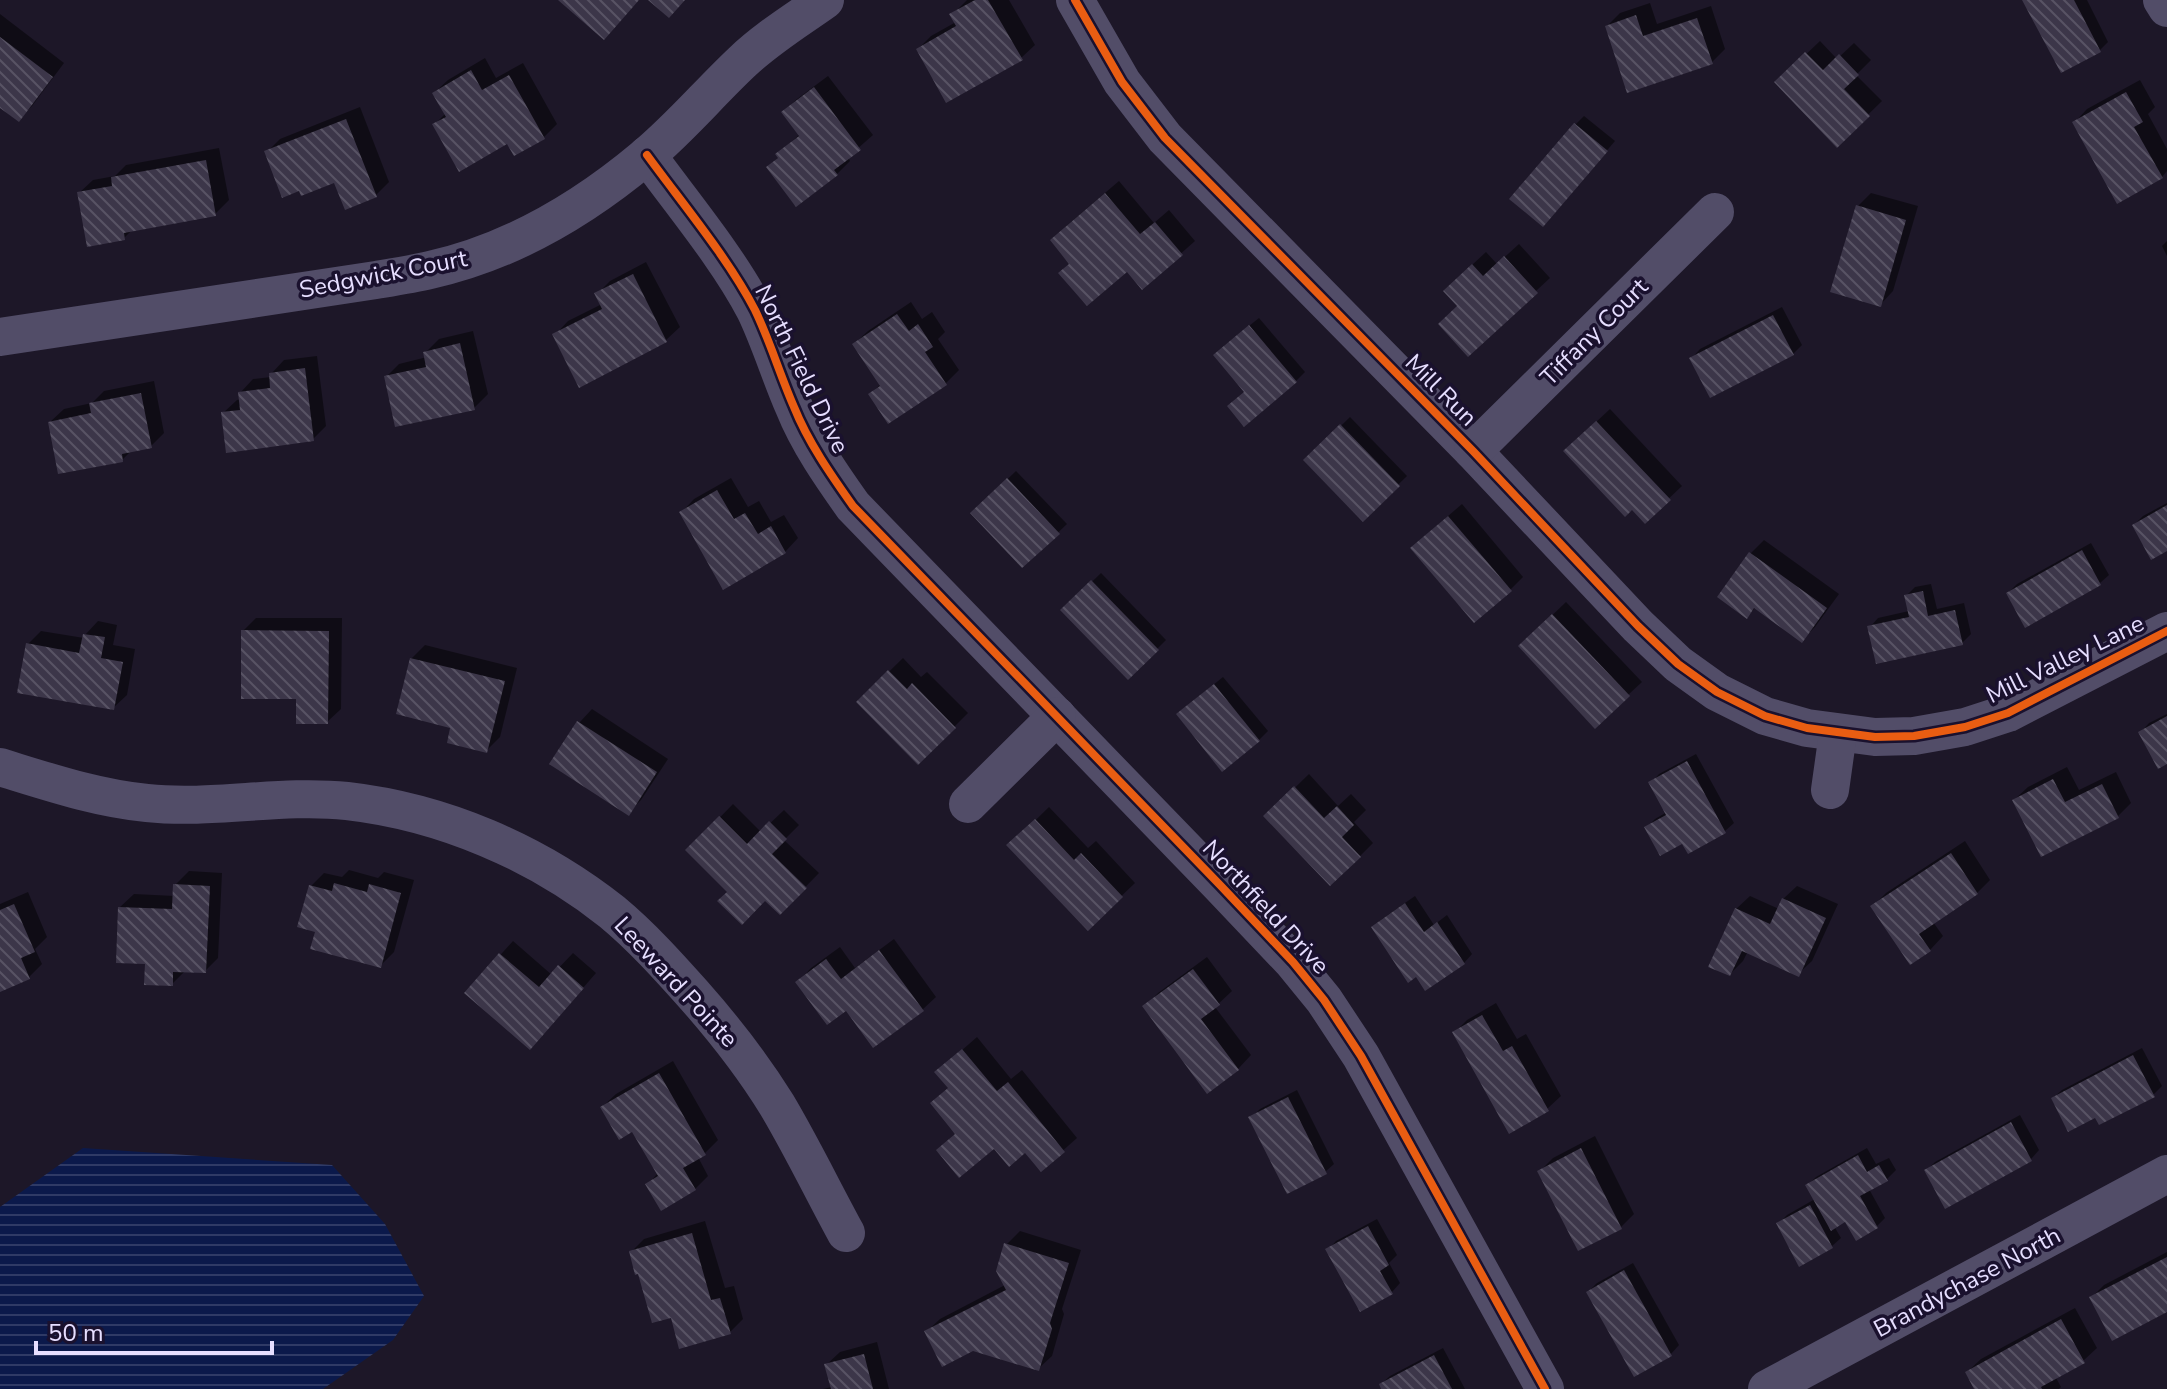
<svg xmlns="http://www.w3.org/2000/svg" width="2167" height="1389" font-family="'Nunito Sans',sans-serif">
<defs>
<pattern id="water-rules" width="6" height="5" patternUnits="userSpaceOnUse" patternTransform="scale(2)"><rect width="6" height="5" fill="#0b194b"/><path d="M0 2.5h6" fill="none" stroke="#2f3a66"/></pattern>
<pattern id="building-back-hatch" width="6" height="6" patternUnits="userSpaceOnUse" patternTransform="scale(2)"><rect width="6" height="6" fill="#3c3649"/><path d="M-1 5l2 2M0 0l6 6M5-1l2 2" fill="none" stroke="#585364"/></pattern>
</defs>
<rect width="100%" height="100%" fill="#1d1728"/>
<!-- water -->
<path fill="url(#water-rules)" d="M83,1148L332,1165L385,1224L424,1296L393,1340L323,1389H0V1207Z"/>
<!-- shadow -->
<g fill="#0007">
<path d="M967,0H1009L1035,45L1021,58L918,49L931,36L956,22L952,15Z"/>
<path d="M2024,0H2087L2108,42L2100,50Z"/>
<path d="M1650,3L1657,24L1711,6L1725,49L1712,62L1607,26L1620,13Z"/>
<path d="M0,14L64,63L32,106L19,119L0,105Z"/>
<path d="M1820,41L1837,59L1854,43L1871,60L1856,75L1882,101L1837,145L1777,82Z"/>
<path d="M485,58L496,78L523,63L557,124L544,137L514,154L508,142L434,125L446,113L434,93L448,80Z"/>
<path d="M828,76L873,135L848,157L850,161L837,174L768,167L780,156L778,154L800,134L783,112L797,99Z"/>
<path d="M2140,80L2155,107L2148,114L2167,149V171L2162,177L2074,123L2087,109Z"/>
<path d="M360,107L389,182L376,195L267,152L280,139Z"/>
<path d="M1584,116L1615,141L1551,216L1576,124Z"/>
<path d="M219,148L229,200L215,214L133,229L124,238L79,193L93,180L115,176L126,165Z"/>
<path d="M1119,181L1154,223L1169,210L1195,241L1143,287L1127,270L1071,263L1065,227Z"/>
<path d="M1871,193L1918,206L1893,291L1880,305L1858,206Z"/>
<path d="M2167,241V256L2162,246Z"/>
<path d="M1519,244L1550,278L1468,354L1460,305L1459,277L1486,252L1497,264Z"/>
<path d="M646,262L680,327L666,340L580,385L555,335L568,321L602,304L597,294L610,281Z"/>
<path d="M911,302L922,319L932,312L945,332L938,339L959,370L946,383L870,394L881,384L854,344L868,331Z"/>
<path d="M1782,307L1802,345L1793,354L1692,358L1700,349Z"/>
<path d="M1259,318L1305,372L1296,381L1246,391L1224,346Z"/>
<path d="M473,331L488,394L474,408L386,377L399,364L427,357L426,352L439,339Z"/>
<path d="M317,356L326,426L313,439L223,413L237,400L241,399L240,393L253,379L271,377V374L284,360Z"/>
<path d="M154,381L164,433L151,446L132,450L122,460L50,422L64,409L92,403L104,391Z"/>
<path d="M1610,409L1682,486L1645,521L1579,438Z"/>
<path d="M1350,417L1407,476L1363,519L1306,460Z"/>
<path d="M1016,471L1067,524L1023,566L972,513Z"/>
<path d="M731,478L748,507L759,501L771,522L784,515L798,538L785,552L681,513L694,499Z"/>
<path d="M2167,503V548L2134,525L2143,516Z"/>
<path d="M1462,504L1523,577L1510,590L1426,535Z"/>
<path d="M1764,540L1839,594L1815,627L1802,640L1756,607L1747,616L1751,553Z"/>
<path d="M2091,543L2109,575L2100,583L2026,625L2008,593L2017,584Z"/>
<path d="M1101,573L1166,640L1128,678L1063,610Z"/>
<path d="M1931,584L1937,609L1964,603L1971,634L1962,643L1870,627L1878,618L1909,611L1906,596L1915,587Z"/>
<path d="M1566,602L1642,682L1628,695L1520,646Z"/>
<path d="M256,618H342L341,709L327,722L243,631Z"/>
<path d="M98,621L117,625L113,645L135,649L127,695L113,708L28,644L41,631L84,638L85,635Z"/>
<path d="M425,645L517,668L500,737L486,751L453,726L411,659Z"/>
<path d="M903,658L921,677L927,672L968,713L918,763L858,702Z"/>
<path d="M1223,677L1268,731L1259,740L1187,706Z"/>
<path d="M592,709L668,759L641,800L628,813L579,723Z"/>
<path d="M2167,714V761L2141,732L2149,723Z"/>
<path d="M1696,754L1734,823L1725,831L1683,841L1646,828L1655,819L1667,812L1651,783L1659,774Z"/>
<path d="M2067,767L2079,790L2116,772L2131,803L2118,816L2042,854L2014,800L2028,787Z"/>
<path d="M1309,774L1338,806L1351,794L1366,810L1354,822L1373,843L1360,856L1266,816Z"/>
<path d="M733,804L761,832L784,810L799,825L784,840L819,873L780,913L766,898L729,891L688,850Z"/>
<path d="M1049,807L1088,848L1096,841L1135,883L1088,928L1009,846Z"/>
<path d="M1965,841L1990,880L1977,893L1933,922L1943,936L1930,950L1873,906L1886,893Z"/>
<path d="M349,870L378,878L384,872L414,880L394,952L381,965L311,886L324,873L342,877Z"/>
<path d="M189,871L222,873L218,958L205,971L186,970L172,984L147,962L120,907L134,894L175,896V885Z"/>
<path d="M1797,886L1838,904L1812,961L1798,974L1748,951L1743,961L1730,974L1736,909L1750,896L1779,909L1783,899Z"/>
<path d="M28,892L47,937L35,949L42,964L28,978L0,990V904Z"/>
<path d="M1415,896L1434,925L1447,915L1472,954L1464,963L1416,975L1373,927L1382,919Z"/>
<path d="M894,939L936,997L922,1010L847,1008L798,982L811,968L840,947L855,968Z"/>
<path d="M513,941L552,975L573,953L596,973L543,1034L467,992Z"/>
<path d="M1207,957L1232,991L1215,1007L1251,1055L1238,1069L1145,1007L1158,993Z"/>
<path d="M1496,1003L1517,1039L1526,1034L1561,1096L1547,1109L1454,1033L1467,1020Z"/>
<path d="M977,1037L1011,1079L1022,1070L1077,1138L1041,1170L1026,1150L994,1146L938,1150L956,1133L950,1087L937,1072Z"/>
<path d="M2142,1048L2162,1086L2153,1095L2096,1115L2053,1098L2062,1090Z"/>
<path d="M673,1061L718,1140L705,1153L698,1157L708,1176L695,1189L648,1184L658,1173L633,1129L602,1107L616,1094Z"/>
<path d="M1297,1090L1334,1164L1325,1172L1251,1118L1260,1109Z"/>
<path d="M2020,1115L2039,1150L2031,1159L1926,1171L1935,1162Z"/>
<path d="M1595,1136L1634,1214L1621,1227L1540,1171L1553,1158Z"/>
<path d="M1867,1148L1876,1164L1889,1158L1896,1170L1887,1179L1869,1189L1885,1218L1876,1227L1846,1220L1834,1226L1841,1238L1832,1246L1778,1224L1787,1215L1815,1199L1808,1185L1816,1177Z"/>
<path d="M1377,1219L1397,1255L1389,1263L1400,1283L1392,1292L1328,1250L1336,1241Z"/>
<path d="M705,1221L725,1288L734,1286L743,1319L730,1332L672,1315L639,1272L631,1252L644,1239Z"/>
<path d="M1020,1231L1081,1250L1062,1309L1064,1314L1052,1356L1038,1369L926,1332L940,1319L1005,1285L1006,1245Z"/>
<path d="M2167,1252V1310L2091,1298L2104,1285Z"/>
<path d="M1633,1263L1679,1345L1671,1354L1588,1292L1597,1283Z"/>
<path d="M2075,1308L2097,1348L2083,1361L2055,1376L2061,1387L2059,1389H1976L1967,1372L1981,1359Z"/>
<path d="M877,1342L889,1389H823L832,1387L826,1365L840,1352Z"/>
<path d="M1443,1348L1465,1389H1383L1381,1384L1390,1376Z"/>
</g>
<!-- building -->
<g fill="url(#building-back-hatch)">
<path d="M558,0H639L604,40Z"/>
<path d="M648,0H685L669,18Z"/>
<path d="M975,0H988L1023,60L946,103L916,49L956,26L949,14Z"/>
<path d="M2022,0H2074L2101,52L2061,73Z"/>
<path d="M1636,15L1643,36L1697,18L1713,64L1627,93L1605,26Z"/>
<path d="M0,37L53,77L19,122L0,108Z"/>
<path d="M1805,52L1823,70L1839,54L1859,75L1844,89L1870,116L1837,148L1774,82Z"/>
<path d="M471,70L482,90L509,75L545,139L514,156L507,144L459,172L432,124L446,117L432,93Z"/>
<path d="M814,87L861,150L834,170L838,175L796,207L766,167L778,158L775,154L799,136L781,112Z"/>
<path d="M2126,92L2143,122L2134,127L2163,178L2117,204L2072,122Z"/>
<path d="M346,119L377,197L345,210L334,183L301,196L299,191L282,198L264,151Z"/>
<path d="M1574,123L1608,151L1543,227L1509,199Z"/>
<path d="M206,160L216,216L124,233L125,240L87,247L77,192L112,186L111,177Z"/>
<path d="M1105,193L1140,234L1155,222L1183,255L1142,290L1127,272L1087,306L1058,273L1069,264L1050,240Z"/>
<path d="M1856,205L1906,220L1881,307L1830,292Z"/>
<path d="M1504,256L1538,293L1468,357L1438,324L1457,306L1443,291L1472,264L1483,276Z"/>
<path d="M633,274L667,342L579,388L552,334L602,309L594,293Z"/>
<path d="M897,314L909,331L918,324L933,347L925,352L947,385L888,424L868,394L880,386L852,344Z"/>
<path d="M1773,315L1794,355L1710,398L1689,358Z"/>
<path d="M1249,325L1297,382L1244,427L1227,406L1244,392L1213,355Z"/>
<path d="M460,343L475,410L395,427L384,376L426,367L423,352Z"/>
<path d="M305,368L314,441L226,453L221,412L240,410L238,392L270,388L269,373Z"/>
<path d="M141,393L152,448L122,454L123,462L58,474L48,422L91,413L89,403Z"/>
<path d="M1596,421L1671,500L1645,524L1632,510L1625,517L1563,451Z"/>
<path d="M1340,424L1400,486L1363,522L1303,460Z"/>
<path d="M1007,478L1060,534L1022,568L970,513Z"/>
<path d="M717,490L734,519L745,513L758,534L771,526L786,553L723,590L679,512Z"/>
<path d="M2167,505V551L2151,560L2132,525Z"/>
<path d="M1448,516L1512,591L1474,623L1410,548Z"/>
<path d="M2082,550L2101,585L2025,628L2006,593Z"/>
<path d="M1749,552L1827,608L1802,643L1754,608L1747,619L1717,597Z"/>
<path d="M1091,580L1159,650L1128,680L1060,610Z"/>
<path d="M1923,591L1928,616L1955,610L1963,645L1876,664L1867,626L1909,617L1904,595Z"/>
<path d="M1552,614L1630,696L1595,729L1518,646Z"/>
<path d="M241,630L329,631L328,724H296V699H241Z"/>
<path d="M83,634L105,637L101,658L123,662L114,710L17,693L26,643L79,653Z"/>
<path d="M410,658L505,681L487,753L447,743L450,728L396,714Z"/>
<path d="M888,670L907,689L912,683L956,728L918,765L856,702Z"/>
<path d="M1214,684L1260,741L1222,772L1176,714Z"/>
<path d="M2167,716V764L2158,769L2138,732Z"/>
<path d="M577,721L657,772L629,816L549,764Z"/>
<path d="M1687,761L1726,833L1688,854L1682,844L1660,856L1644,827L1666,815L1648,782Z"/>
<path d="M2053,779L2065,802L2102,784L2119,818L2041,857L2012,800Z"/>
<path d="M1294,786L1324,818L1337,806L1354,825L1342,837L1361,857L1330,886L1263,816Z"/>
<path d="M719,816L747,844L769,821L787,839L772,854L807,888L780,915L765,901L742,925L717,901L727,892L685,850Z"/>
<path d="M1035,819L1074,860L1081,853L1123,897L1088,931L1006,845Z"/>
<path d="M1951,853L1978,894L1919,934L1931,951L1910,965L1870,906Z"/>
<path d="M334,883L367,892L369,884L401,893L381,968L310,949L315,932L297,927L309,885L332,891Z"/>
<path d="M173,884L210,886L206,973L173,972V986L144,985L145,964L116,963L118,907L172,909Z"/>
<path d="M1782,898L1826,918L1799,977L1742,951L1730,976L1708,967L1735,908L1770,924Z"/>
<path d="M1405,903L1424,932L1437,922L1465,964L1425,991L1416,977L1408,983L1371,927Z"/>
<path d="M14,904L35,952L21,958L30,979L0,992V910Z"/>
<path d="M879,950L924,1011L873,1048L846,1011L827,1025L795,982L826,959L841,979Z"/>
<path d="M499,953L539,987L558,965L584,988L530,1050L464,993Z"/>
<path d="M1193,969L1220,1005L1201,1019L1239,1070L1207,1094L1142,1006Z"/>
<path d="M1482,1015L1503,1051L1512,1046L1549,1111L1509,1134L1452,1032Z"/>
<path d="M962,1049L997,1091L1008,1082L1065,1152L1041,1172L1025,1153L1009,1167L994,1149L959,1178L936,1150L955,1134L930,1103L948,1088L934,1072Z"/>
<path d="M2133,1055L2155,1097L2099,1125L2095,1118L2068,1132L2051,1098Z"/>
<path d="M659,1073L706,1155L683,1168L696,1190L661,1211L645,1184L658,1176L632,1132L619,1140L600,1107Z"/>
<path d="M1288,1097L1327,1174L1287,1194L1248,1117Z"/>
<path d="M2011,1122L2032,1161L1945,1209L1924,1170Z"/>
<path d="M1581,1148L1622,1229L1578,1251L1537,1171Z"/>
<path d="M1858,1155L1867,1172L1879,1165L1888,1181L1860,1196L1878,1228L1856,1241L1845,1222L1831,1231L1805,1185Z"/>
<path d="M1810,1205L1833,1248L1799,1267L1776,1223Z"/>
<path d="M1368,1226L1389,1265L1380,1271L1393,1294L1360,1312L1325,1249Z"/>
<path d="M692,1233L711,1300L720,1298L731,1334L679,1349L671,1318L652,1323L638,1274L635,1275L629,1251Z"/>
<path d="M1004,1243L1069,1263L1050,1323L1052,1329L1039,1371L973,1351L942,1367L924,1331L1006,1290L996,1271Z"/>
<path d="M2167,1257V1312L2112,1341L2089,1297Z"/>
<path d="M1624,1270L1672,1356L1634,1377L1586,1292Z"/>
<path d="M2061,1319L2085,1363L2041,1387L2042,1389H1974L1965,1372Z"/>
<path d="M864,1354L873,1389H831L824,1364Z"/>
<path d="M1434,1355L1452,1389H1381L1379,1384Z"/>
</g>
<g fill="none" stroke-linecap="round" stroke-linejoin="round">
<!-- minor -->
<g stroke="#524d68" stroke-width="38">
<path d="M1075,0L1122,82L1165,138L1473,451L1638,626L1678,664L1717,692L1765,716L1807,728L1875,737L1914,736L1965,727L2008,713L2167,631"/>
<path d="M2162,0L2167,8"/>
<path d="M647,155C682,203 728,258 755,310C770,341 780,375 794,407C808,442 831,475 853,506L1220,885L1293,962L1324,1000L1361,1056L1545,1389"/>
<path d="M0,337L376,280C394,277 413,274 430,270C511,252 583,209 645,157C680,128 709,93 742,62C767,38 797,20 825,0"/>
<path d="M1473,451L1715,212"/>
<path d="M0,767C49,782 96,798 147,803C213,810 280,794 347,801C443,812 536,852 612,912C641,936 668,966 693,994C724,1029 753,1066 777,1105C802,1147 823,1191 846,1233"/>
<path d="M1830,790L1838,733"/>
<path d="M968,804L1057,716"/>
<path d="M1767,1389L2167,1174"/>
</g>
<!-- cycleway casing -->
<g stroke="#1a112e" stroke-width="13">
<g id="cycleway">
<path d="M1075,0L1122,82L1165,138L1473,451L1638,626L1678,664L1717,692L1765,716L1807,728L1875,737L1914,736L1965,727L2008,713L2167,631"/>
<path d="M647,155C682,203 728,258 755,310C770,341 780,375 794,407C808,442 831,475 853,506L1220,885L1293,962L1324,1000L1361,1056L1545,1389"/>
</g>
</g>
<!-- cycleway -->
<use href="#cycleway" stroke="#e95d12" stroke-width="8"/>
</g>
<g text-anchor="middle" stroke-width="7" stroke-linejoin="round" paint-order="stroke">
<!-- street labels -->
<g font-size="24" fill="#e6deff" stroke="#1a112e">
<text transform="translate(383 274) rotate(-11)" y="8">Sedgwick Court</text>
<text transform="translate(1594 332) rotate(-45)" y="8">Tiffany Court</text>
<text transform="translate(802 369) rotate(64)" y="8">North Field Drive</text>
<text transform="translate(1441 390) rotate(45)" y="8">Mill Run</text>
<text transform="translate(2065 659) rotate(-26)" y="8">Mill Valley Lane</text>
<text transform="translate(1266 907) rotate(47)" y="8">Northfield Drive</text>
<text transform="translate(676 982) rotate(47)" y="8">Leeward Pointe</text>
<text transform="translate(1967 1282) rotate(-28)" y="8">Brandychase North</text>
</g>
</g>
<!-- scale -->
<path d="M36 1341v12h236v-12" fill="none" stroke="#e6deff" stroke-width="4"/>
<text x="48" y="1341" font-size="24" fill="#e6deff" stroke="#1a112e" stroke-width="6" paint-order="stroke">50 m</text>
</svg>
